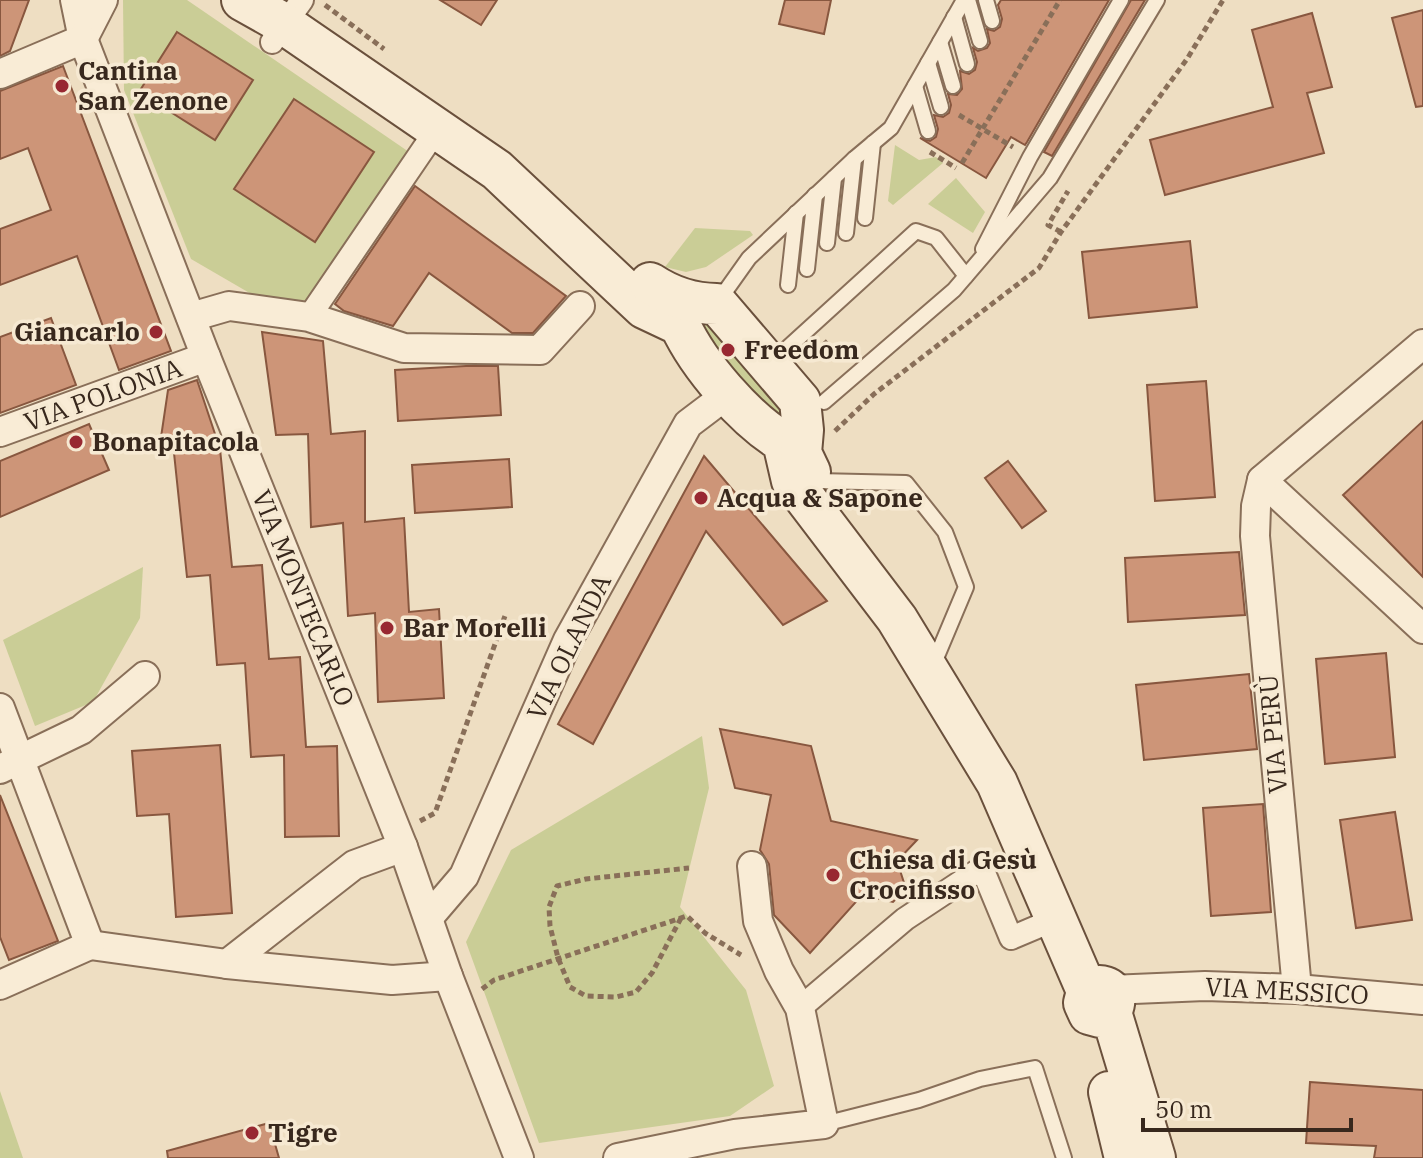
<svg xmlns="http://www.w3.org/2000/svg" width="1423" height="1158" font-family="'IBM Plex Serif',serif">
<rect width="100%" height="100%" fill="#eedec2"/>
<!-- green -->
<g fill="#cacd96">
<path d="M123,0H187L409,152L314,299L270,305L191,259L124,90Z"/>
<path d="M895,145L919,160L936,157L943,163L893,205L888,201Z"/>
<path d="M956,178L985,212L973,233L928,204Z"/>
<path d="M695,228L750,231L753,235L706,267L686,272L665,267Z"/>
<path d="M709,317L790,401L782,418L772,415L698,332L701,322Z"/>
<path d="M143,567L140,618L93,702L35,726L3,640Z"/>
<path d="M702,736L709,788L680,907L746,990L774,1086L730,1116L539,1143L466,942L511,850Z"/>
<path d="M0,1091L23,1158H0Z"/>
</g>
<!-- building -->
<g fill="#cd9578" stroke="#88573f" stroke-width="2">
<path d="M0,0H29L10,51L0,56Z"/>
<path d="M440,0H497L481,25Z"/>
<path d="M785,0H831L824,34L779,24Z"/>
<path d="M1001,0H1109L1027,142L1025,145L1011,137L986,178L920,138L930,141L936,137L938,129L934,115L943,117L949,113L951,105L948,94L957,95L962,89L960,71L969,74L975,70L977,62L973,48L978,51L987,48L990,43L987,29L994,31L1000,27L1002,19L998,5Z"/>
<path d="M1131,0H1145L1052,156L1044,152Z"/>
<path d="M1423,10V106L1416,107L1392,18Z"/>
<path d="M1312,13L1332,87L1307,93L1324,153L1165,195L1150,140L1273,107L1252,30Z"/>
<path d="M177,32L253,80L215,140L139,92Z"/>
<path d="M63,66L171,351L119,370L77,256L0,285V229L51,210L28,148L0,159V91Z"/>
<path d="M294,99L374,152L315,242L234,189Z"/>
<path d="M415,186L566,296L533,333H512L429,273L393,326L344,311L335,304Z"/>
<path d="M1190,241L1197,307L1089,318L1082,252Z"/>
<path d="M51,318L76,385L0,413V337Z"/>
<path d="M262,332L323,341L331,434L365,431V522L404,518L409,612L439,609L444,698L378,702L375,613L348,616L343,523L311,527L308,434L276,435Z"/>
<path d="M466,366H498L501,415L398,421L395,370Z"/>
<path d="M197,380L220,449L232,567L262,565L269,659L300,657L306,747L337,746L339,836L285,837L284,755L251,757L245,663L217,665L210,575L187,577L174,453L160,444L168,390Z"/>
<path d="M1206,381L1215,497L1155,501L1147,385Z"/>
<path d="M1423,421V577L1343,495Z"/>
<path d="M89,424L109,470L0,517V461Z"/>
<path d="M704,456L827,601L783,625L706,531L593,744L558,724Z"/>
<path d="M509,459L512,507L415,513L412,465Z"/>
<path d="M1008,461L1046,511L1022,528L985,478Z"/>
<path d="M1239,552L1245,615L1128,622L1125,558Z"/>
<path d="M1386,653L1395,757L1325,764L1316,659Z"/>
<path d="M1249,674L1257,749L1144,760L1136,685Z"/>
<path d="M720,729L811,746L831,821L917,840L897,861L906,889L893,902L862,895L810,953L774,915L769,864L760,850L771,795L735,788Z"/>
<path d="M220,745L232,913L176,917L169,814L137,816L132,751Z"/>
<path d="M0,795L58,941L9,960L0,937Z"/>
<path d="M1263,804L1271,912L1211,916L1203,808Z"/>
<path d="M1395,812L1412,920L1356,928L1340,820Z"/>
<path d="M1310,1082L1423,1090V1158H1374L1376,1146L1306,1143Z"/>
<path d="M269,1123L279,1158H168L167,1151Z"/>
</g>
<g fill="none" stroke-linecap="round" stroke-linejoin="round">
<!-- service casing -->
<g stroke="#896f59" stroke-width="18">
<g id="service">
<path d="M968,0L980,41"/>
<path d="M986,0L992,21"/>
<path d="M954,17L967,64"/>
<path d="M940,42L953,86"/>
<path d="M928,63L941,107"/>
<path d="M915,86L928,131"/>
<path d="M865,218L873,143"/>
<path d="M846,233L854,159"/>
<path d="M827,243L834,178"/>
<path d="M983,249L1030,157L1121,0"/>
<path d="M807,269L815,195"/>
<path d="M788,285L796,213"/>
<path d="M717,303L749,258L854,159L891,128L964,0"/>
<path d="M782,353L916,231L936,238L966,276"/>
<path d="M824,402L954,290L1050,178L1157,0"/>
<path d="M817,481L906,483L945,532L966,587L937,656"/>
<path d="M824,1124L919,1100L980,1079L1035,1068L1064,1158"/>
</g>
</g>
<!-- pedestrian casing -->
<g stroke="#896f59" stroke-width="26">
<g id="pedestrian">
<path d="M272,42L302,0"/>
<path d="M309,317L437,129"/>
<path d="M800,1008L905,919L982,868L1011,938L1063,916"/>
</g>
</g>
<!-- minor casing -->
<g stroke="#896f59" stroke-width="32">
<g id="minor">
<path d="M75,0L83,39L206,357L403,847L448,976L519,1158"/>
<path d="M83,39L103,0"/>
<path d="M0,74L83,39"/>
<path d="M191,317L229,306L309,317L404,348L540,350L580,306"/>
<path d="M1423,344L1262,480L1423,629"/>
<path d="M0,432L206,357"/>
<path d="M1262,480L1256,506L1255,536L1297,989"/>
<path d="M0,708L90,945"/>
<path d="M0,769L81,730L145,676"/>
<path d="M429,917L464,876L568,640L688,424L729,393"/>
<path d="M90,945L227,964L392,980L448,976"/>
<path d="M227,964L354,865L403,847"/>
<path d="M0,985L90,945"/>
<path d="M1110,990L1205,986L1297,989L1423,1000"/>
<path d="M618,1158L735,1134L824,1124L800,1008L779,971L758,921L752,866"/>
</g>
</g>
<!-- secondary casing -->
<g stroke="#6a503c" stroke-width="44">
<g id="secondary">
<path d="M242,0L281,22L497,170L644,308L680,325C699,366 745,419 783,442L792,481L897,619L997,783L1087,991"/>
<path d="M650,283C671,297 692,304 717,304L800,401L803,430L801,453L810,472"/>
<path d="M1111,1012L1100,1017L1089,1014L1084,1003C1089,974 1125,986 1111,1012L1155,1158"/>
<path d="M1109,1092L1125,1158"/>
</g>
</g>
<!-- path -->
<g stroke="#896f59" stroke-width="5" stroke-dasharray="6 4" stroke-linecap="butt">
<path d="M325,5L384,49"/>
<path d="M959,115L1013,147"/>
<path d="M930,152L956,168"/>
<path d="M962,163L1060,0"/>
<path d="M1061,232L1048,225L1068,191"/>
<path d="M824,341L836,354"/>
<path d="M835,431L874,394L1039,268L1061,232L1187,59L1223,0"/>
<path d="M420,821L435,813L506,613"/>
<path d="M681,918L652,973L636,992L616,997L586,996L570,987L558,958L550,926L549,907L557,886L586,879L689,868"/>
<path d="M482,989L494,980L687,916L705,933L741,955"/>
</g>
<!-- service -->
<use href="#service" stroke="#f9ecd6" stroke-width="14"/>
<!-- pedestrian -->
<use href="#pedestrian" stroke="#f9ecd6" stroke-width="22"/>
<!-- minor -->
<use href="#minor" stroke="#f9ecd6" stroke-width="28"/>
<!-- secondary -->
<use href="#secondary" stroke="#f9ecd6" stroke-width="40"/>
</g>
<!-- markers -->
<g fill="#982831" stroke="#f6e9d2" stroke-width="3">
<circle cx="62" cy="86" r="8"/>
<circle cx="156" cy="332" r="8"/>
<circle cx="728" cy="350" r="8"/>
<circle cx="76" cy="442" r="8"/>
<circle cx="701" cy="498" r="8"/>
<circle cx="387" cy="628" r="8"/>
<circle cx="833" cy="875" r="8"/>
<circle cx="252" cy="1133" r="8"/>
</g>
<g text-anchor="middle" stroke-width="7" stroke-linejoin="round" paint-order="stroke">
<!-- poi labels -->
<g font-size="26" font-weight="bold" fill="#38281d" stroke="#f6e9d2" text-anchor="start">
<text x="78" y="80">Cantina<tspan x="78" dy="30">San Zenone</tspan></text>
<text x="140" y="341" text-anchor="end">Giancarlo</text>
<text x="744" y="359">Freedom</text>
<text x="92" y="451">Bonapitacola</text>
<text x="717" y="507">Acqua &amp; Sapone</text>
<text x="403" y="637">Bar Morelli</text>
<text x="849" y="869">Chiesa di Gesù<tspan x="849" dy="30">Crocifisso</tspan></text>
<text x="268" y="1142">Tigre</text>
</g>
<!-- street labels -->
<g font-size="26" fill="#38281d" stroke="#f6e9d2">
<text transform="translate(103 395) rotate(-20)" y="9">VIA POLONIA</text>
<text transform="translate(303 598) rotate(68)" y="9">VIA MONTECARLO</text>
<text transform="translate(569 647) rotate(-64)" y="9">VIA OLANDA</text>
<text transform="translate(1273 734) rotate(-95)" y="9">VIA PERÙ</text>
<text transform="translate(1287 991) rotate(3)" y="9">VIA MESSICO</text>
</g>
</g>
<!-- scale -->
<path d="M1143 1118v12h208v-12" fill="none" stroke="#38281d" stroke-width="4"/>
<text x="1155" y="1118" font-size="24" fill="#38281d" stroke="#f6e9d2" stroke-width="6" paint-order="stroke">50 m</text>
</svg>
